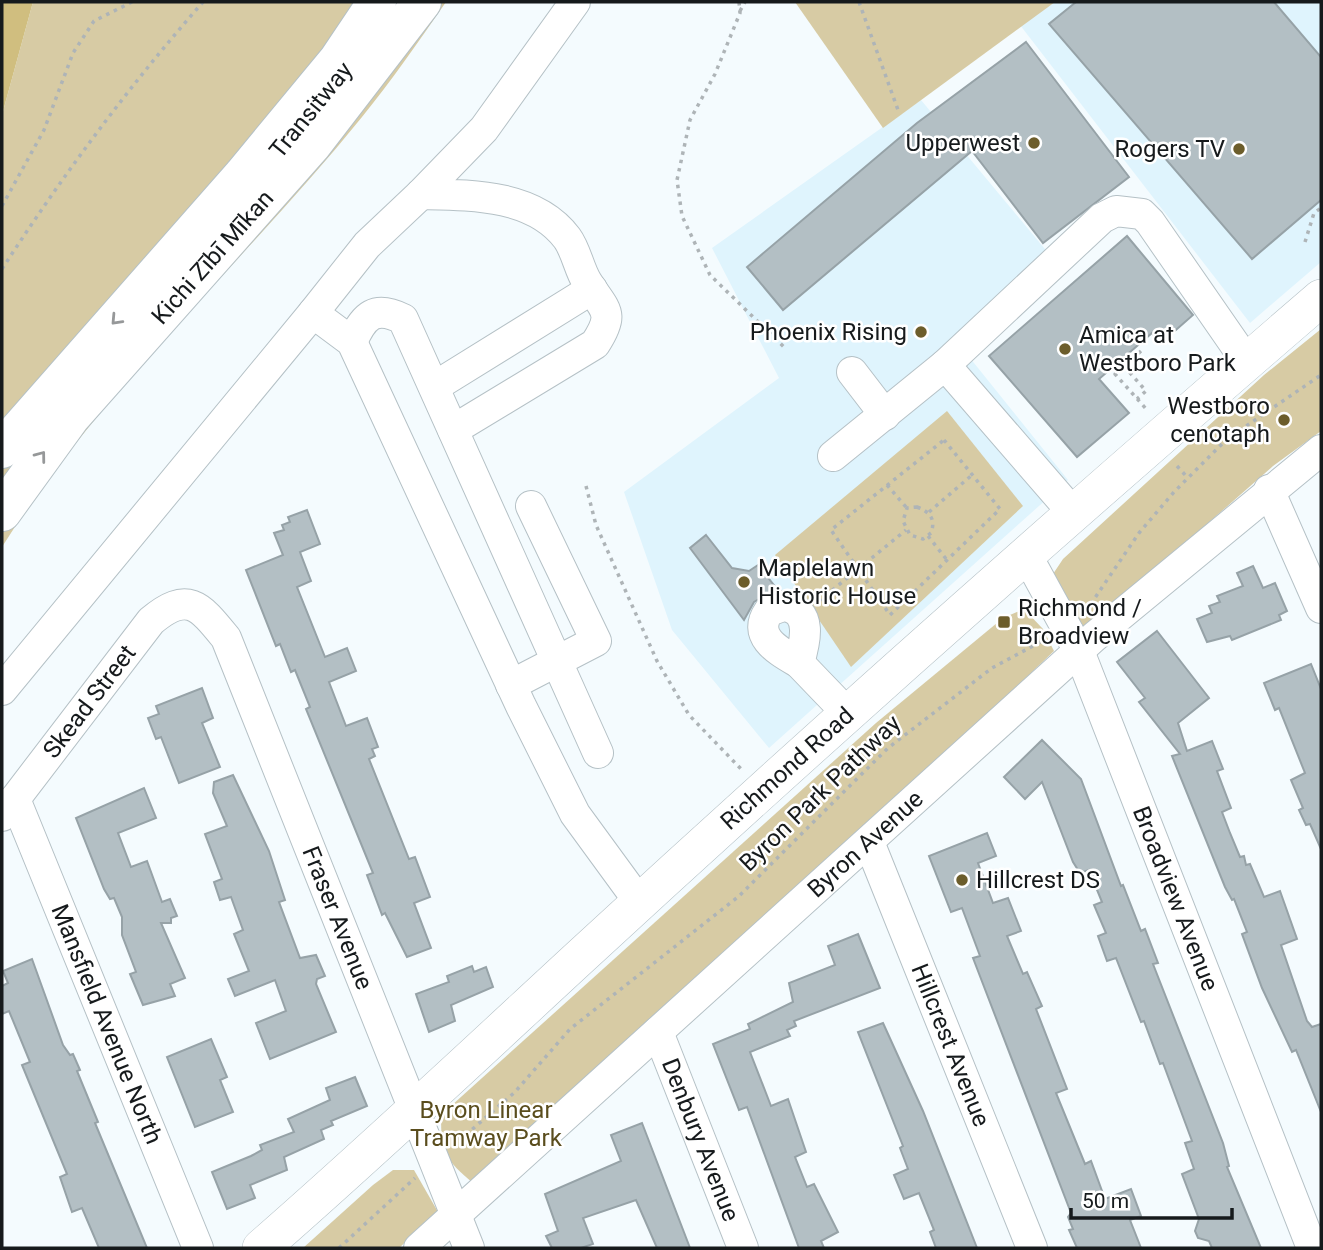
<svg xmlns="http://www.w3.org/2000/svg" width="1323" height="1250" font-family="Roboto,sans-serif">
<rect width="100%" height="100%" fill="#f4fbfe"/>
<!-- built -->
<g fill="#dff4fd">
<path d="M1055,2H1321V262L1250,323L1020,25Z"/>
<path d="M921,100L1064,272L970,358L1068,480L769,748L672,630L624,492L779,378L712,248Z"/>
</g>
<!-- green -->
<g fill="#d7cba4">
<path d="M33,2H446C419,41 392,80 362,117C244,263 102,388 2,547V115Z"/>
<path d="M795,2H1055L883,128Z"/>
<path d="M1321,329V431L1273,466L1083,633L1053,574L1063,559L1264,375Z"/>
<path d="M947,411L1023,506L851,667L775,555Z"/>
<path d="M1024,609L1043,629L1054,651L870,827L474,1184C445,1159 441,1154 441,1115L876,723L1003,618Z"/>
<path d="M393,1170H414L438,1212L399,1248H303L373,1185Z"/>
</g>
<!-- water -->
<path fill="#d0be7f" d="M2,2H33L2,115Z"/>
<!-- building -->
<g fill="#b3bfc4" stroke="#96a2a7" stroke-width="2">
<path d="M1076,2H1274L1321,57V200L1252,259L1049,24Z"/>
<path d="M1026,42L1129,177L1043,243L972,151L783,310L747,267L917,123Z"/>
<path d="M1127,236L1193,315L1161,343L1152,333L1099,379L1129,413L1077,457L989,356Z"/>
<path d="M307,510L320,544L300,552L311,581L297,587L325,657L347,648L356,671L329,682L346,726L367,718L378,747L372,749L375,756L369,759L409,859L415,857L430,897L414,903L431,948L407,957L385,913L382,915L367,875L373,873L306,709L310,707L295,670L291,672L280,644L276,646L246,570L283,555L274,533L284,530L282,525L290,522L288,517Z"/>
<path d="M706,535L732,568L749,571L758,565L777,589L754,602L744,620L690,548Z"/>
<path d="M1253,566L1263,588L1275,583L1287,611L1279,615L1281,620L1232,640L1230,636L1207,642L1197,619L1212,613L1209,606L1220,602L1217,596L1243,586L1237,573Z"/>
<path d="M1157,631L1209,698L1178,723L1187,751L1212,741L1223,769L1217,771L1231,808L1222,812L1230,833L1240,857L1244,856L1246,865L1250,864L1264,897L1280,891L1297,939L1281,945L1307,1021L1312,1027L1321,1024V1112L1296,1050L1292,1052L1262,988L1242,934L1247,932L1234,899L1232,900L1225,887L1172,756L1180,754L1139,702L1145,698L1117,662Z"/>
<path d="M1311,664L1321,689V849L1310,824L1306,825L1299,810L1303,808L1291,780L1305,773L1279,708L1275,710L1264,683Z"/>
<path d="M202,688L213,718L202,723L220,767L179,783L161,737L156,739L148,718L159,714L156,706Z"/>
<path d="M1042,740L1081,779L1121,886L1123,885L1141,931L1145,929L1158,963L1153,964L1223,1143L1229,1166L1227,1167L1261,1248H1212L1209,1241L1198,1238L1195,1231L1199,1219L1182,1174L1194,1169L1185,1143L1192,1141L1163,1063L1160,1064L1144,1021L1141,1022L1116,958L1107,961L1098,936L1106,933L1094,905L1102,902L1089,870L1080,873L1073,862L1042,782L1025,799L1004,777Z"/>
<path d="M233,775L269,851L285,900L279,902L300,958L316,955L325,976L317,979L316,984L336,1032L270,1059L256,1023L286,1011L275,980L235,996L228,979L249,971L234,934L243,930L231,897L220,900L214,882L222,879L205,834L227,826L213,793L214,782Z"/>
<path d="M144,788L156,818L118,833L131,867L147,861L162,902L170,899L177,916L171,918V923H161L185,978L170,984L175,996L143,1005L130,974L136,972L122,935V917L114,898L110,899L104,889L76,818Z"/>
<path d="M987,833L996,856L978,863L993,903L1008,898L1021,931L1007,936L1023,974L1027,972L1042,1006L1036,1009L1067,1089L1056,1093L1085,1164L1091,1161L1105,1199L1131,1189L1141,1216L1130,1220L1141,1248H1077L1069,1230L1073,1229L1068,1217L1071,1213L973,958L980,956L962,908L951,912L929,856Z"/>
<path d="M858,934L880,988L794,1021L796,1026L787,1030L790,1036L750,1052L771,1106L788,1099L806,1152L795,1157L807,1187L814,1184L838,1232L821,1241L824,1248H799L747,1107L739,1110L713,1044L750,1029L748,1024L793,1002L789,983L835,965L828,946Z"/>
<path d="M32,959L63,1045L70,1055L73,1054L80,1070L77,1071L98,1122L95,1123L147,1248H99L82,1208L72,1212L60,1177L67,1174L22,1065L30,1062L9,1011L2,1014V986L8,983L3,971Z"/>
<path d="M472,966L474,972L486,967L493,987L451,1005L455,1021L429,1032L416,994L449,982L447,976Z"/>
<path d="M883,1023L923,1111L977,1248H936L930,1232L934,1230L919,1193L904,1199L894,1175L908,1169L900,1148L903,1146L858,1032Z"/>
<path d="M211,1039L227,1077L220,1080L233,1112L195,1127L167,1057Z"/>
<path d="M355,1077L367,1106L331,1121L333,1125L321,1130L324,1139L284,1157L287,1170L250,1185L255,1198L227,1209L212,1172L251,1156L262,1150L260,1145L294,1132L288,1119L330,1100L326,1088Z"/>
<path d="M642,1123L690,1248H657L636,1200L583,1218L593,1244L581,1248H552L546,1236L558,1231L545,1194L621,1161L611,1135Z"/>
</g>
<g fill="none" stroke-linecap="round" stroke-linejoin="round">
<!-- minor casing -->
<g stroke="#b5c1c6" stroke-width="32">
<g id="minor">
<path d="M313,313L367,245L421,194"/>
<path d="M352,342C364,315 375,305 403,319L598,753"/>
<path d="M945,365L1102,218L1116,211L1142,214L1150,222L1247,362"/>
<path d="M852,372L885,415"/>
<path d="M434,387L592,289"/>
<path d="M453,430L595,344C616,312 605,311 587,282C579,269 576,250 567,238C534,194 470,195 421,194L484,129L575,2"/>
<path d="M833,456L945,365L1074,514"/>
<path d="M1269,490L1321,608"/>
<path id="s1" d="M1027,556L1079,651L1312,1248"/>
<path d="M783,606C814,609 805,643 799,663C779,651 751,637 769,611Z"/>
<path d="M799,663L849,715"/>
<path d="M511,685L596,641L531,506"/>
<path d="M2,690L313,313L352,342L521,706L575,814L640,903"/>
<path id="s2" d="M15,799L198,1248"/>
<path id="s3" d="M2,816L151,621C188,590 200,606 226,638L469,1248"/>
<path id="s4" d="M869,842L1032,1248"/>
<path id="s5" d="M658,1032L743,1248"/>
<path id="s6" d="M419,1248L1094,637L1321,450"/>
</g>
</g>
<!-- major casing -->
<g stroke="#b5c1c6" stroke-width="38">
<g id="major">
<path id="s7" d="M261,1248C369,1154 473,1056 578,959C822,734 1070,514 1321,298"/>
</g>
</g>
<!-- highway casing -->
<g stroke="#b5c1c6" stroke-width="40">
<g id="highway">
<path d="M2,449L243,175L338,60L377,2"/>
<path id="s8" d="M2,512L70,418L312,145L422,2"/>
</g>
</g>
<!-- path -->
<g stroke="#aeb4b7" stroke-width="3.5" stroke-dasharray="3.5 5" stroke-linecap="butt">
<path d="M739,2L740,13L715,74L690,120L677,180L682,216L710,275L785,348"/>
<path d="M859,2L898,110"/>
<path d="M740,11L745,2"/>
<path d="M2,206L44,130L73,53L94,21L132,2"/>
<path d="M1305,242L1314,213L1321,208"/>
<path d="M2,269C63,175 129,86 203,2"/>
<path d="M1141,351L1115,374L1148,411"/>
<path d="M1124,366L1146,391L1137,399"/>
<path d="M944,440L1000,509L890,615L831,530Z"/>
<path d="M1177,466L1188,478"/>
<path d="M887,485L906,507"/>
<path d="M586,486L596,525L657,661L689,715L742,770"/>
<path d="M917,507C930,512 936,519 931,533L923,539L910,535L903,521L907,508Z"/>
<path d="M929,512L972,475"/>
<path d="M928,536L947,560"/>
<path d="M819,601L906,530"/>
<path d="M1086,611L1139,533L1174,492L1227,439L1321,375"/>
<path d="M453,1146L515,1092L570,1029L738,897L888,748L992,668L1046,639"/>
<path d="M339,1248L415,1178"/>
</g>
<!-- minor -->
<use href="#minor" stroke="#fff" stroke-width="30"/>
<!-- major -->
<use href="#major" stroke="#fff" stroke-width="37"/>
<!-- highway -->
<use href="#highway" stroke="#fff" stroke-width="38"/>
</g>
<!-- one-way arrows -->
<defs><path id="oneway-chevron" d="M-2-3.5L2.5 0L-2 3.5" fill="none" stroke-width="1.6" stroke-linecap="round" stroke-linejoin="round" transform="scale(1.75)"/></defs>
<g stroke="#969899">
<use href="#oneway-chevron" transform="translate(116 320) rotate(133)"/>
<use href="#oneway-chevron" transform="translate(41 456) rotate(-53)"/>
</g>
<!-- markers -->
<g fill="#6c5d2b" stroke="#fff" stroke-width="2.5">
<circle cx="1034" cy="143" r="7"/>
<circle cx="1239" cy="149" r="7"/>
<circle cx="921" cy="332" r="7"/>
<circle cx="1065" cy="349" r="7"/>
<circle cx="1284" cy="420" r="7"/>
<circle cx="744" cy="582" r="7"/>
<rect x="997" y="615" width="14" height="14" rx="3.5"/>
<circle cx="962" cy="880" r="7"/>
</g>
<g text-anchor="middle" stroke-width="5" stroke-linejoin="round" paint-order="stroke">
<!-- street labels -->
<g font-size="24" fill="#161a1c" stroke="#fff">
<text transform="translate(311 110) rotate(-51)" y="8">Transitway</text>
<text dy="8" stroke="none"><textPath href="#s8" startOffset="331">Kichi Zībī Mīkan</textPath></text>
<text dy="8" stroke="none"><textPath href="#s3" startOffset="144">Skead Street</textPath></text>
<text dy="8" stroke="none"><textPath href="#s7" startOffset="712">Richmond Road</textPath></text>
<text transform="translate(820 793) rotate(-44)" y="8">Byron Park Pathway</text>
<text dy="8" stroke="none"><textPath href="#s6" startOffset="602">Byron Avenue</textPath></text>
<text dy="8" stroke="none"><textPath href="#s1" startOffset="374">Broadview Avenue</textPath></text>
<text dy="8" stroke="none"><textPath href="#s3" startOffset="640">Fraser Avenue</textPath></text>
<text dy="8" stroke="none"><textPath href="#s2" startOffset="243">Mansfield Avenue North</textPath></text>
<text dy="8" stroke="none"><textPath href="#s4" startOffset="219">Hillcrest Avenue</textPath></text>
<text dy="8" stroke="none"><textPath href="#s5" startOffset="116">Denbury Avenue</textPath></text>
</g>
<!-- poi labels -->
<g font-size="24" fill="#161a1c" stroke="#fff" text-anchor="end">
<text x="1020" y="151">Upperwest</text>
<text x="1225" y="157">Rogers TV</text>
<text x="907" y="340">Phoenix Rising</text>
<text x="1079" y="343" text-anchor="start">Amica at<tspan x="1079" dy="28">Westboro Park</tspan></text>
<text x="1270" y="414">Westboro<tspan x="1270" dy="28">cenotaph</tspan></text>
<text x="758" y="576" text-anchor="start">Maplelawn<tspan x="758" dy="28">Historic House</tspan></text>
<text x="1018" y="616" text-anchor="start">Richmond /<tspan x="1018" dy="28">Broadview</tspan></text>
<text x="976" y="888" text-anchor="start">Hillcrest DS</text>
</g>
<!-- park labels -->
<g font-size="24" fill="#5a4d1d" stroke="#fff">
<text x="486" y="1118">Byron Linear<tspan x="486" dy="28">Tramway Park</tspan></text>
</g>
</g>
<!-- border -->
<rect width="1323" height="1250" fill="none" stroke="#161a1c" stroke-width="7"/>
<!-- scale -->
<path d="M1071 1208v10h161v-10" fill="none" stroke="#161a1c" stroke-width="3.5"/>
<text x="1082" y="1208" font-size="21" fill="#161a1c" stroke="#ffffff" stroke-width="5" paint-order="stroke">50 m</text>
</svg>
